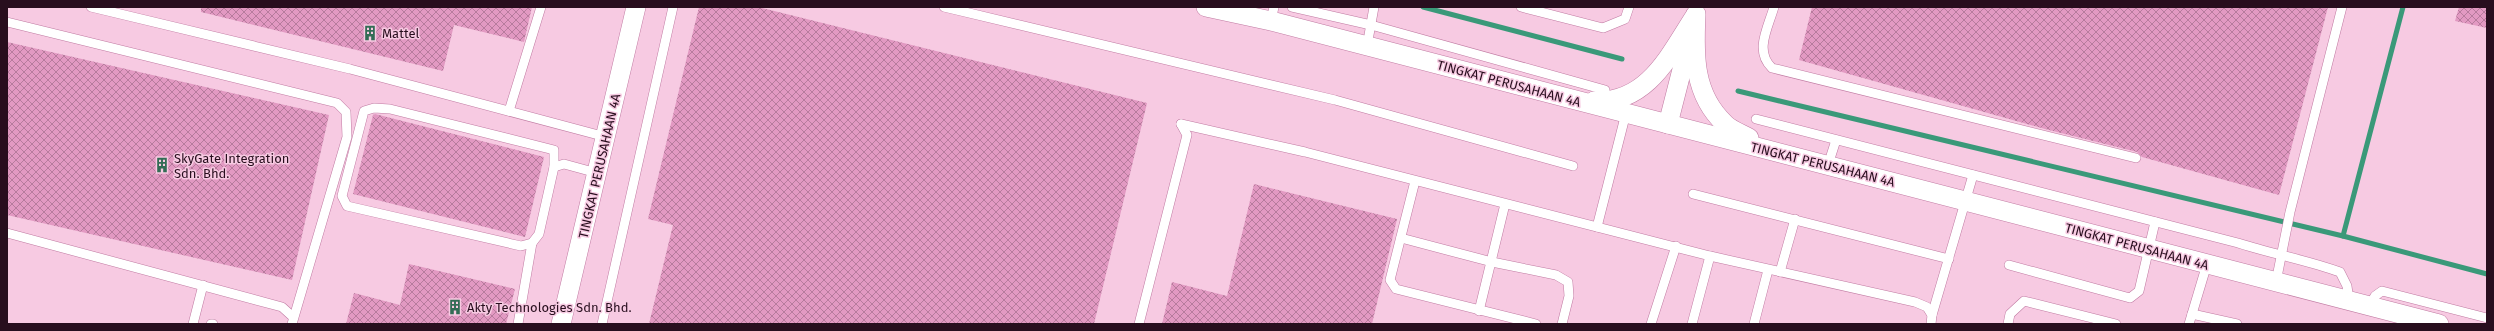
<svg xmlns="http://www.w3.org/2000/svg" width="2494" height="331" font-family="'Fira Sans',sans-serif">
<defs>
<pattern id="building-cross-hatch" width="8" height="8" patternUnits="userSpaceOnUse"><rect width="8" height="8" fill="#e299c2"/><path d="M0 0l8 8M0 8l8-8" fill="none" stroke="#b77b9d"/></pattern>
</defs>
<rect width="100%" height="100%" fill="#f7cae2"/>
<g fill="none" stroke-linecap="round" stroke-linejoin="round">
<!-- stream -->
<g stroke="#3a9979" stroke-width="5">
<path d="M1423,7L1622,59"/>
<path d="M1738,91L2343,236L2487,274"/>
<path d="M2343,236L2403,7"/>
</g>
</g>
<!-- building -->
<g fill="url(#building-cross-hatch)">
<path d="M201,7H532L524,42L454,25L443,71L201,12Z"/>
<path d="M699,7H758L1147,103L1094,324H649L673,225L648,219Z"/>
<path d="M1812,7H2328L2279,195L2142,157L2137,152L2045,129L1799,60Z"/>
<path d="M2459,7H2487V28L2455,21Z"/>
<path d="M7,42L329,115L292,280L7,215Z"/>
<path d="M375,114L544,157L525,237L353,194L373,115Z"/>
<path d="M1254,184L1397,219L1372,324H1162L1172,282L1227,296Z"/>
<path d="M409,264L515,289L506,324H346L354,293L400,305Z"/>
</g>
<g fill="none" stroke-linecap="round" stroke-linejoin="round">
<!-- lane casing -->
<g stroke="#c07aa2" stroke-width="10">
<g id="lane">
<path d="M91,7L350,69L606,137"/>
<path d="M944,7L1335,100L1573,166"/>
<path d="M1292,7L1371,25L1605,90"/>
<path d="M1521,7L1603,28L1625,19L1629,7"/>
<path d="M1774,7C1768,28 1754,51 1772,68L2136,158"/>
<path d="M1271,21L1274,7"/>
<path d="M7,22L337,103L346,112L347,137L292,324"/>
<path d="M1367,46L1374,7"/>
<path d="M374,108L390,109L554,150V167L539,234L532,243L521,246L347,206L342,196L364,111Z"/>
<path d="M509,111L541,7"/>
<path d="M1756,119L2238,243C2272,254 2307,260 2340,272L2347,286L2349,301"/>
<path d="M1181,124L1305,152L1710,256L1915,302L1927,307L1932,315L1931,324"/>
<path d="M1828,165L1836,140"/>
<path d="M554,167L564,164L597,173"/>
<path d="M1415,181L1390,280L1396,289L1536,324"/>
<path d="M1693,194L1949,259"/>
<path d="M1597,227L1626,113"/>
<path d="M7,233L282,307L293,317"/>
<path d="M1401,238L1492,262L1556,275L1568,282L1569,296L1562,324"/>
<path d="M2009,265L2130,298L2139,291L2155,222"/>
<path d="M1780,272L1795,219"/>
<path d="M2276,282L2290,212L2342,7"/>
<path d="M2369,306L2375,296L2382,291L2487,318"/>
<path d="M1479,311L1505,204"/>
<path d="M2192,314L2237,324"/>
<path d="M1932,315L1973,175"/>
<path d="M193,324L203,285"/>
<path d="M211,324H213"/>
<path d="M518,324L532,243"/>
<path d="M602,324L673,7"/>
<path d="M1139,324L1187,135L1181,124"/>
<path d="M1651,324L1676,246"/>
<path d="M1692,324L1710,256"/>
<path d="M1754,324L1768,270"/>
<path d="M2008,324L2010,314L2024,301L2116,324"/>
<path d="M2189,324L2207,264"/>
</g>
</g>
<!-- street casing -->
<g stroke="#c07aa2" stroke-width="20">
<g id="street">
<path d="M1206,7L1271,21L2439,324"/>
<path d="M1696,14C1694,55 1693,94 1725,124C1731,130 1742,134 1749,138"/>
<path d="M1594,101C1648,104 1670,54 1695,16"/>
<path d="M1668,124L1689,42"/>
<path d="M561,324L636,7"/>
</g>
</g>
<!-- lane -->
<use href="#lane" stroke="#fff" stroke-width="9"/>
<!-- street -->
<use href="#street" stroke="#fff" stroke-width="19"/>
</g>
<!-- icons -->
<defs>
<g id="building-bare" transform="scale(1.2)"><path d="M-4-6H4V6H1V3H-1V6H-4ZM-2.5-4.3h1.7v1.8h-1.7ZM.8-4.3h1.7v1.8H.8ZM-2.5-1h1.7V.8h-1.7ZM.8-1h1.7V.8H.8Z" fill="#336c55" stroke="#f7cae2" stroke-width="2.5" paint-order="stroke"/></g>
</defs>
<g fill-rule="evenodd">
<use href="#building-bare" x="370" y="33"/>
<use href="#building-bare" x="162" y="165"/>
<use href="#building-bare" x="455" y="307"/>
</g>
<g text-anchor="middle" stroke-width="3" stroke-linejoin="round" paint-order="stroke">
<!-- poi labels -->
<g font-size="13" fill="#280e1e" stroke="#f7cae2" text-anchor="start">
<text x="382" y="38">Mattel</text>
<text x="174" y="163">SkyGate Integration<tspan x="174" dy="15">Sdn. Bhd.</tspan></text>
<text x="467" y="312">Akty Technologies Sdn. Bhd.</text>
</g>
<!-- street labels -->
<g font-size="13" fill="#280e1e" stroke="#f7cae2">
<text transform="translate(1509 83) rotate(15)" y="5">TINGKAT PERUSAHAAN 4A</text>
<text transform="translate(1823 164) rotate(14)" y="5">TINGKAT PERUSAHAAN 4A</text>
<text transform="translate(599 166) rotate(-77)" y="5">TINGKAT PERUSAHAAN 4A</text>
<text transform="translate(2137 246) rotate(15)" y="5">TINGKAT PERUSAHAAN 4A</text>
</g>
</g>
<!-- border -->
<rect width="2494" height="331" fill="none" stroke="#280e1e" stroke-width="16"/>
</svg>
